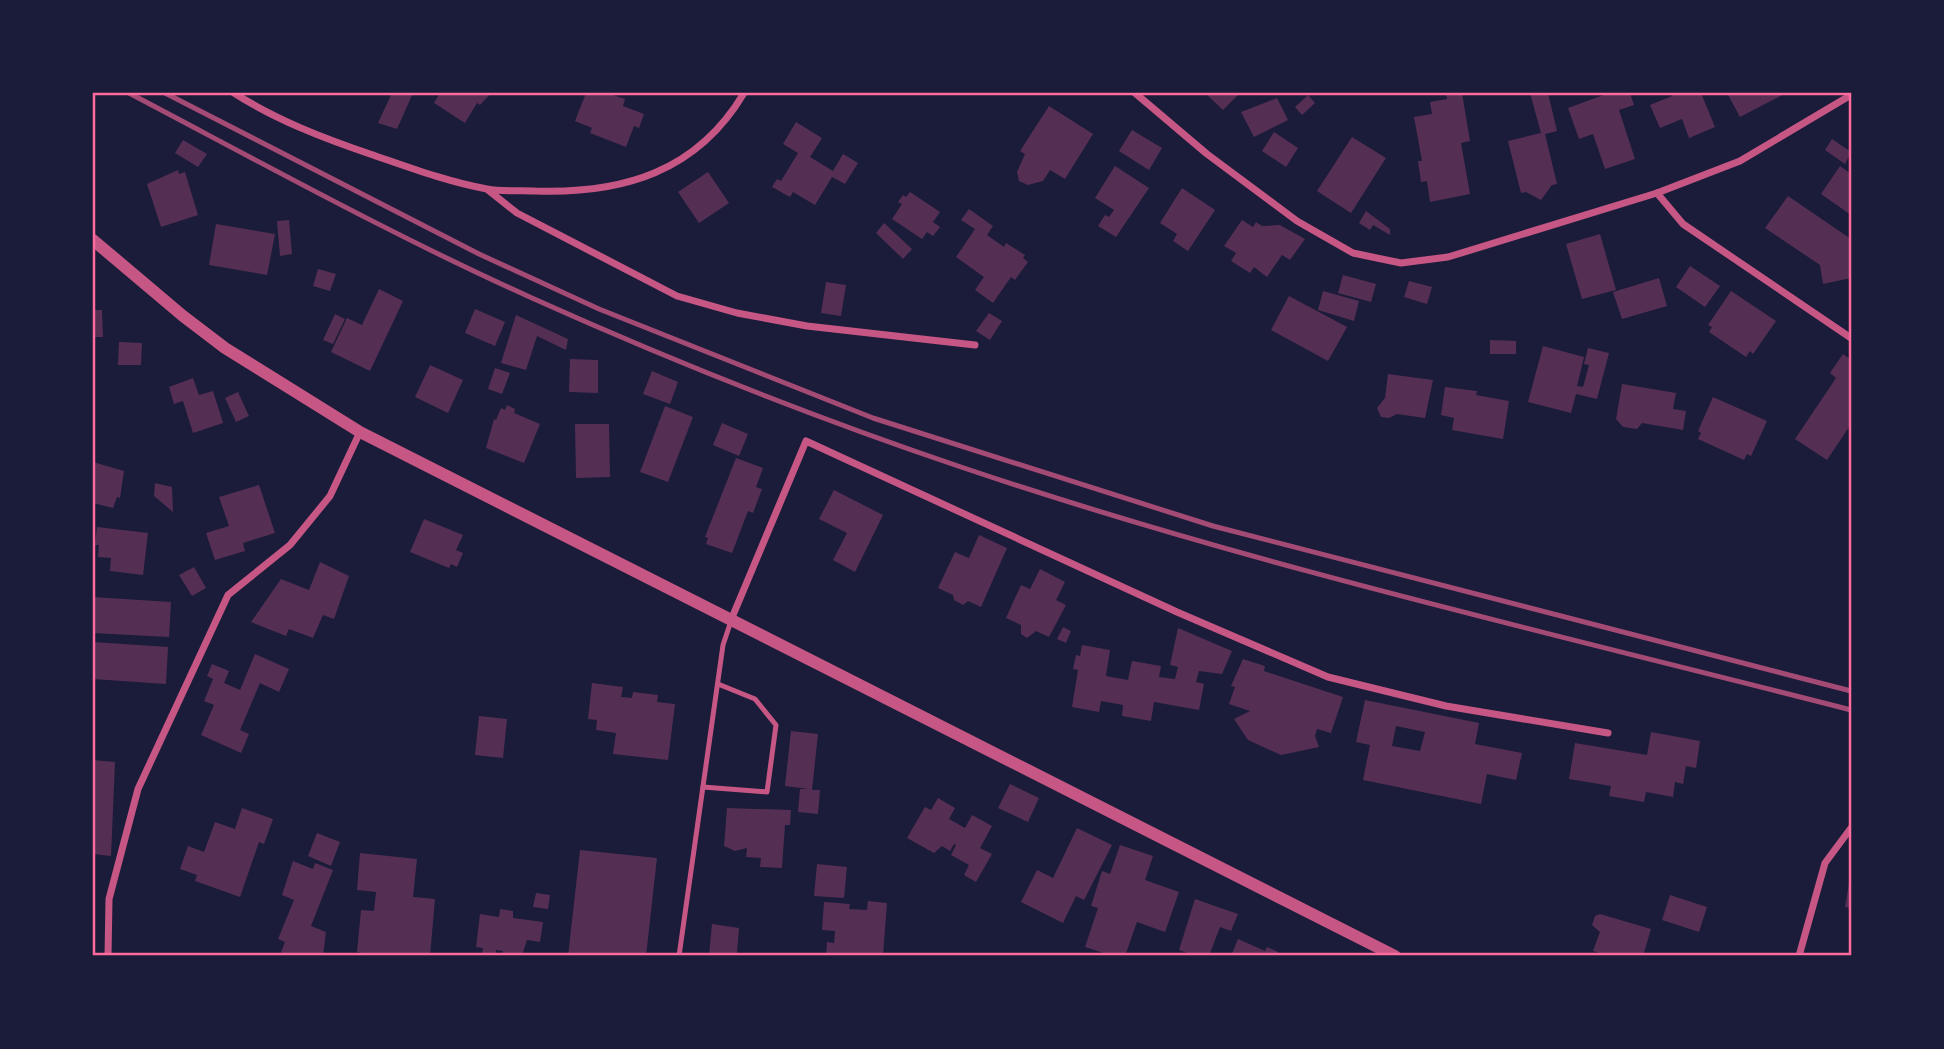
<svg xmlns="http://www.w3.org/2000/svg" width="1944" height="1049" font-family="Spectral,serif">
<rect width="100%" height="100%" fill="#1b1b3a"/>
<!-- building -->
<g fill="#542f53" fill-rule="evenodd">
<path d="M396,93H413L397,129L378,123L391,95Z"/>
<path d="M440,93H491L480,105L477,103L465,123L434,103Z"/>
<path d="M586,93H607L625,99L623,106L644,114L639,128L634,126L626,147L590,133L592,128L575,121Z"/>
<path d="M1205,93H1240L1223,110Z"/>
<path d="M1446,93H1462L1470,141L1461,143L1470,194L1430,202L1427,181L1421,182L1418,161H1422L1414,117L1432,114L1430,102L1447,99Z"/>
<path d="M1530,93H1548L1557,131L1545,134L1557,184L1552,185L1541,200L1526,192L1521,193L1508,141L1541,133Z"/>
<path d="M1609,93H1630L1634,105L1619,110L1635,159L1605,169L1593,134L1579,139L1568,108Z"/>
<path d="M1671,93H1701L1715,127L1689,138L1682,119L1660,128L1650,105L1672,96Z"/>
<path d="M1727,93H1786L1740,117Z"/>
<path d="M1308,95L1315,103L1302,115L1295,107Z"/>
<path d="M1277,98L1288,120L1254,137L1241,112Z"/>
<path d="M1049,106L1093,134L1065,179L1050,170L1043,181L1028,185L1019,181L1017,172L1025,154L1020,151Z"/>
<path d="M796,122L822,138L810,157L833,171L843,154L858,163L845,184L832,177L815,205L793,192L790,197L772,187L777,179L781,181L798,153L783,144Z"/>
<path d="M1132,130L1162,148L1149,170L1119,151Z"/>
<path d="M1274,132L1298,148L1286,167L1262,151Z"/>
<path d="M1352,137L1386,158L1351,213L1317,191Z"/>
<path d="M1832,139L1851,152L1845,164L1825,150Z"/>
<path d="M183,140L207,154L198,167L175,153Z"/>
<path d="M1115,166L1149,188L1116,237L1098,226L1105,215L1109,217L1114,210L1095,198Z"/>
<path d="M1840,166L1851,174V215L1821,194Z"/>
<path d="M178,170L179,174L185,172L198,215L161,227L147,184Z"/>
<path d="M708,172L729,203L699,223L678,192Z"/>
<path d="M1182,188L1215,210L1188,251L1173,241L1177,234L1160,223Z"/>
<path d="M910,192L940,212L933,222L940,227L933,236L927,232L922,239L892,219L902,204L898,202L903,195L906,197Z"/>
<path d="M1788,196L1851,239V278L1823,284L1820,265L1765,228Z"/>
<path d="M969,209L993,226L987,235L1004,247L1006,243L1025,255L1023,258L1028,262L1015,280L1011,277L993,303L975,290L984,277L956,257L975,229L961,220Z"/>
<path d="M1366,211L1390,229V235L1373,225L1370,230L1359,223Z"/>
<path d="M289,220L292,254L280,256L277,221Z"/>
<path d="M1242,220L1253,227L1256,222L1262,226L1280,225L1305,239L1290,260L1282,255L1267,277L1254,267L1250,273L1231,261L1236,253L1224,246Z"/>
<path d="M884,223L912,249L903,259L876,233Z"/>
<path d="M216,224L275,234L267,275L209,265Z"/>
<path d="M1600,234L1616,290L1582,299L1566,244Z"/>
<path d="M1690,266L1720,286L1705,307L1676,287Z"/>
<path d="M318,269L336,274L330,291L313,286Z"/>
<path d="M1343,275L1376,284L1371,302L1338,293Z"/>
<path d="M1659,278L1667,306L1622,319L1613,292Z"/>
<path d="M1409,281L1432,287L1427,304L1404,297Z"/>
<path d="M826,282L846,285L841,316L821,313Z"/>
<path d="M379,289L403,301L370,371L331,352L347,318L362,325Z"/>
<path d="M1323,291L1359,301L1354,321L1318,310Z"/>
<path d="M1731,291L1776,321L1753,354L1750,351L1746,357L1709,332L1712,327L1708,325Z"/>
<path d="M1289,296L1347,327L1328,361L1271,330Z"/>
<path d="M475,309L505,322L495,346L465,333Z"/>
<path d="M93,310H102L103,337H93Z"/>
<path d="M989,313L1002,321L990,340L976,331Z"/>
<path d="M335,314L345,319L333,344L323,340Z"/>
<path d="M516,315L568,339L566,350L537,336L526,370L501,363Z"/>
<path d="M1490,340L1516,341V354H1490Z"/>
<path d="M119,342L142,343L141,365H118Z"/>
<path d="M1543,346L1584,357L1577,386L1583,387L1589,365L1584,364L1588,348L1609,353L1597,399L1576,394L1571,413L1528,402Z"/>
<path d="M1843,354L1851,360V424L1827,460L1795,439L1836,378L1830,373Z"/>
<path d="M570,359L598,360V393L569,392Z"/>
<path d="M430,365L463,380L448,413L415,397Z"/>
<path d="M495,368L510,373L502,394L488,389Z"/>
<path d="M652,371L678,382L670,404L643,394Z"/>
<path d="M1388,374L1433,380L1425,418L1397,414L1389,418L1381,417L1377,408L1385,398Z"/>
<path d="M193,378L199,395L213,391L223,423L193,433L183,401L174,404L169,387Z"/>
<path d="M1622,384L1676,393L1673,409L1686,411L1683,430L1642,423L1637,429L1623,427L1616,419Z"/>
<path d="M1445,387L1477,391L1476,395L1509,401L1503,439L1452,430L1454,418L1441,415Z"/>
<path d="M238,392L249,416L236,422L225,398Z"/>
<path d="M1713,397L1767,421L1751,456L1747,454L1744,460L1698,439L1701,433L1698,431Z"/>
<path d="M507,405L515,409L514,413L540,424L524,463L486,448L494,419L496,420L501,408L505,410Z"/>
<path d="M665,406L693,417L668,482L640,472Z"/>
<path d="M722,423L748,434L739,456L713,445Z"/>
<path d="M575,424H609L610,477L576,478Z"/>
<path d="M736,458L763,468L756,487L762,489L753,513L748,511L732,553L706,544L708,538L705,537Z"/>
<path d="M93,462L124,471L120,498L117,497L113,508L93,503Z"/>
<path d="M155,483L172,487L173,512L154,496Z"/>
<path d="M259,485L275,533L243,543L245,551L215,560L206,533L229,526L219,497Z"/>
<path d="M834,490L883,515L855,572L833,560L847,533L819,519Z"/>
<path d="M424,519L463,535L456,550L463,553L457,567L451,564L449,568L410,552Z"/>
<path d="M97,527L148,533L143,575L110,571L111,558L98,557L99,545H95Z"/>
<path d="M979,535L1007,548L981,607L968,601L963,605L954,600L953,595L938,588L955,552L969,558Z"/>
<path d="M320,562L349,576L334,619L323,615L313,638L289,629L286,636L251,622L281,579L309,590Z"/>
<path d="M194,567L206,588L192,596L179,575Z"/>
<path d="M1040,569L1065,582L1056,600L1066,605L1049,637L1036,631L1027,638L1021,634V625L1006,618L1021,585L1030,589Z"/>
<path d="M93,597L171,602L169,637L93,633Z"/>
<path d="M1063,627L1071,631L1066,643L1057,639Z"/>
<path d="M1178,628L1232,651L1222,674L1199,671L1196,682L1204,684L1199,710L1154,702L1151,721L1122,716L1123,705L1101,701L1099,712L1072,707L1078,670L1073,669L1076,655L1080,656L1082,645L1110,650L1106,676L1128,680L1132,661L1161,666L1159,677L1175,679L1178,667L1170,665Z"/>
<path d="M93,642L168,647L166,684L93,679Z"/>
<path d="M255,654L289,669L279,692L260,683L240,730L249,734L241,753L201,735L214,705L204,701L213,679L207,676L212,664L229,671L224,683L240,690Z"/>
<path d="M1243,659L1265,666L1264,671L1343,697L1331,733L1317,729L1315,736L1319,747L1281,755L1248,740L1234,719L1250,711L1229,704L1235,687L1231,686Z"/>
<path d="M592,683L623,687L621,697L632,698L633,692L658,695L657,702L675,704L668,760L613,754L616,733L596,730L597,720L588,719Z"/>
<path d="M1365,700L1479,723L1475,744L1522,753L1516,780L1487,774L1481,804L1363,780L1370,745L1356,742ZM1396,726L1425,732L1420,751L1392,746Z"/>
<path d="M479,716L507,719L503,758L475,755Z"/>
<path d="M791,731L818,734L812,790H820L818,814L798,812L800,789H809L785,786Z"/>
<path d="M1651,732L1700,741L1696,768L1686,766L1683,784L1675,782L1673,797L1646,792L1644,802L1609,796L1611,786L1569,779L1575,743L1647,755Z"/>
<path d="M93,760L115,762L111,856L93,854Z"/>
<path d="M1010,784L1039,798L1028,822L998,808Z"/>
<path d="M938,798L955,808L949,819L965,828L972,815L992,826L980,848L992,854L976,882L964,875L969,865L951,855L956,845L954,844L950,851L942,846L934,853L907,838L925,807L931,810Z"/>
<path d="M242,808L273,819L264,844L259,842L240,897L195,881L197,875L180,869L188,846L204,852L215,822L235,829Z"/>
<path d="M727,808L791,810L790,825H785L782,868L760,867L761,858L746,857L747,848L735,851L724,846Z"/>
<path d="M1077,828L1112,845L1084,900L1076,896L1063,923L1021,902L1037,870L1053,878Z"/>
<path d="M317,833L340,842L331,866L308,856Z"/>
<path d="M1120,845L1153,856L1145,880L1179,892L1165,932L1137,922L1125,956H1113L1085,947L1098,908L1091,906L1102,871L1110,874Z"/>
<path d="M580,850L657,858L646,956H568Z"/>
<path d="M360,853L417,859L413,897L435,899L430,956H375L357,952L361,910L374,911L376,892L357,890Z"/>
<path d="M293,861L313,869L315,863L333,870L311,926L326,932L323,956L280,955L285,942L278,939L294,900L282,895Z"/>
<path d="M817,864L847,867L844,898L814,896Z"/>
<path d="M1850,877H1851V908L1845,907Z"/>
<path d="M536,893L550,895L548,909L533,907Z"/>
<path d="M1670,895L1707,907L1699,932L1662,920Z"/>
<path d="M1195,899L1238,914L1231,931L1220,927L1209,956H1195L1179,950Z"/>
<path d="M868,901L887,903L883,956H826L827,942L834,943L835,931L822,930L824,902L850,904L849,909L867,910Z"/>
<path d="M500,909L513,911V918L543,922L540,942L527,940L522,956H502L503,951L496,950V955L482,953L483,948L476,947L480,914L499,917Z"/>
<path d="M1600,914L1651,929L1643,956H1609L1593,951L1600,932L1592,925L1595,916Z"/>
<path d="M712,924L739,928L737,953H740L741,956H709Z"/>
<path d="M1238,939L1265,951L1267,947L1278,952L1277,956H1231Z"/>
</g>
<g fill="none" stroke-linecap="round" stroke-linejoin="round">
<!-- service -->
<g stroke="#c65784" stroke-width="5">
<path d="M703,787L767,792L776,725L755,699L718,684"/>
<path d="M679,956L723,645L731,621"/>
</g>
<!-- minor -->
<g stroke="#c65784" stroke-width="7">
<path d="M234,93C276,120 323,138 370,154C408,167 448,182 487,189C503,192 520,190 535,191C623,194 697,172 744,93"/>
<path d="M1135,93L1207,154L1297,221L1353,253L1401,263L1448,257L1657,193L1740,161L1851,95"/>
<path d="M488,190L517,213L677,296L737,313L807,326L975,345"/>
<path d="M1657,193L1683,224L1851,338"/>
<path d="M731,620L806,441L1177,612L1328,677L1446,706L1608,733"/>
<path d="M108,956L109,899L138,789L228,595L290,545L330,496L360,432"/>
<path d="M1799,956L1825,863L1851,828"/>
</g>
<!-- tertiary -->
<path stroke="#c65784" stroke-width="12" d="M93,240L183,316L225,348L360,432L1395,956"/>
<!-- rail -->
<g stroke="#a44b75" stroke-width="5">
<path d="M129,93C262,163 394,236 532,298C672,361 816,418 961,467C1251,565 1555,634 1851,710"/>
<path d="M165,93L479,254L599,309L873,418L1213,526L1851,691"/>
</g>
</g>
<!-- border -->
<rect width="1944" height="1049" fill="none" stroke="#1b1b3a" stroke-width="189"/>
<rect x="94" y="94" width="1756" height="860" fill="none" stroke="#ff6b9d" stroke-width="2.5"/>
</svg>
